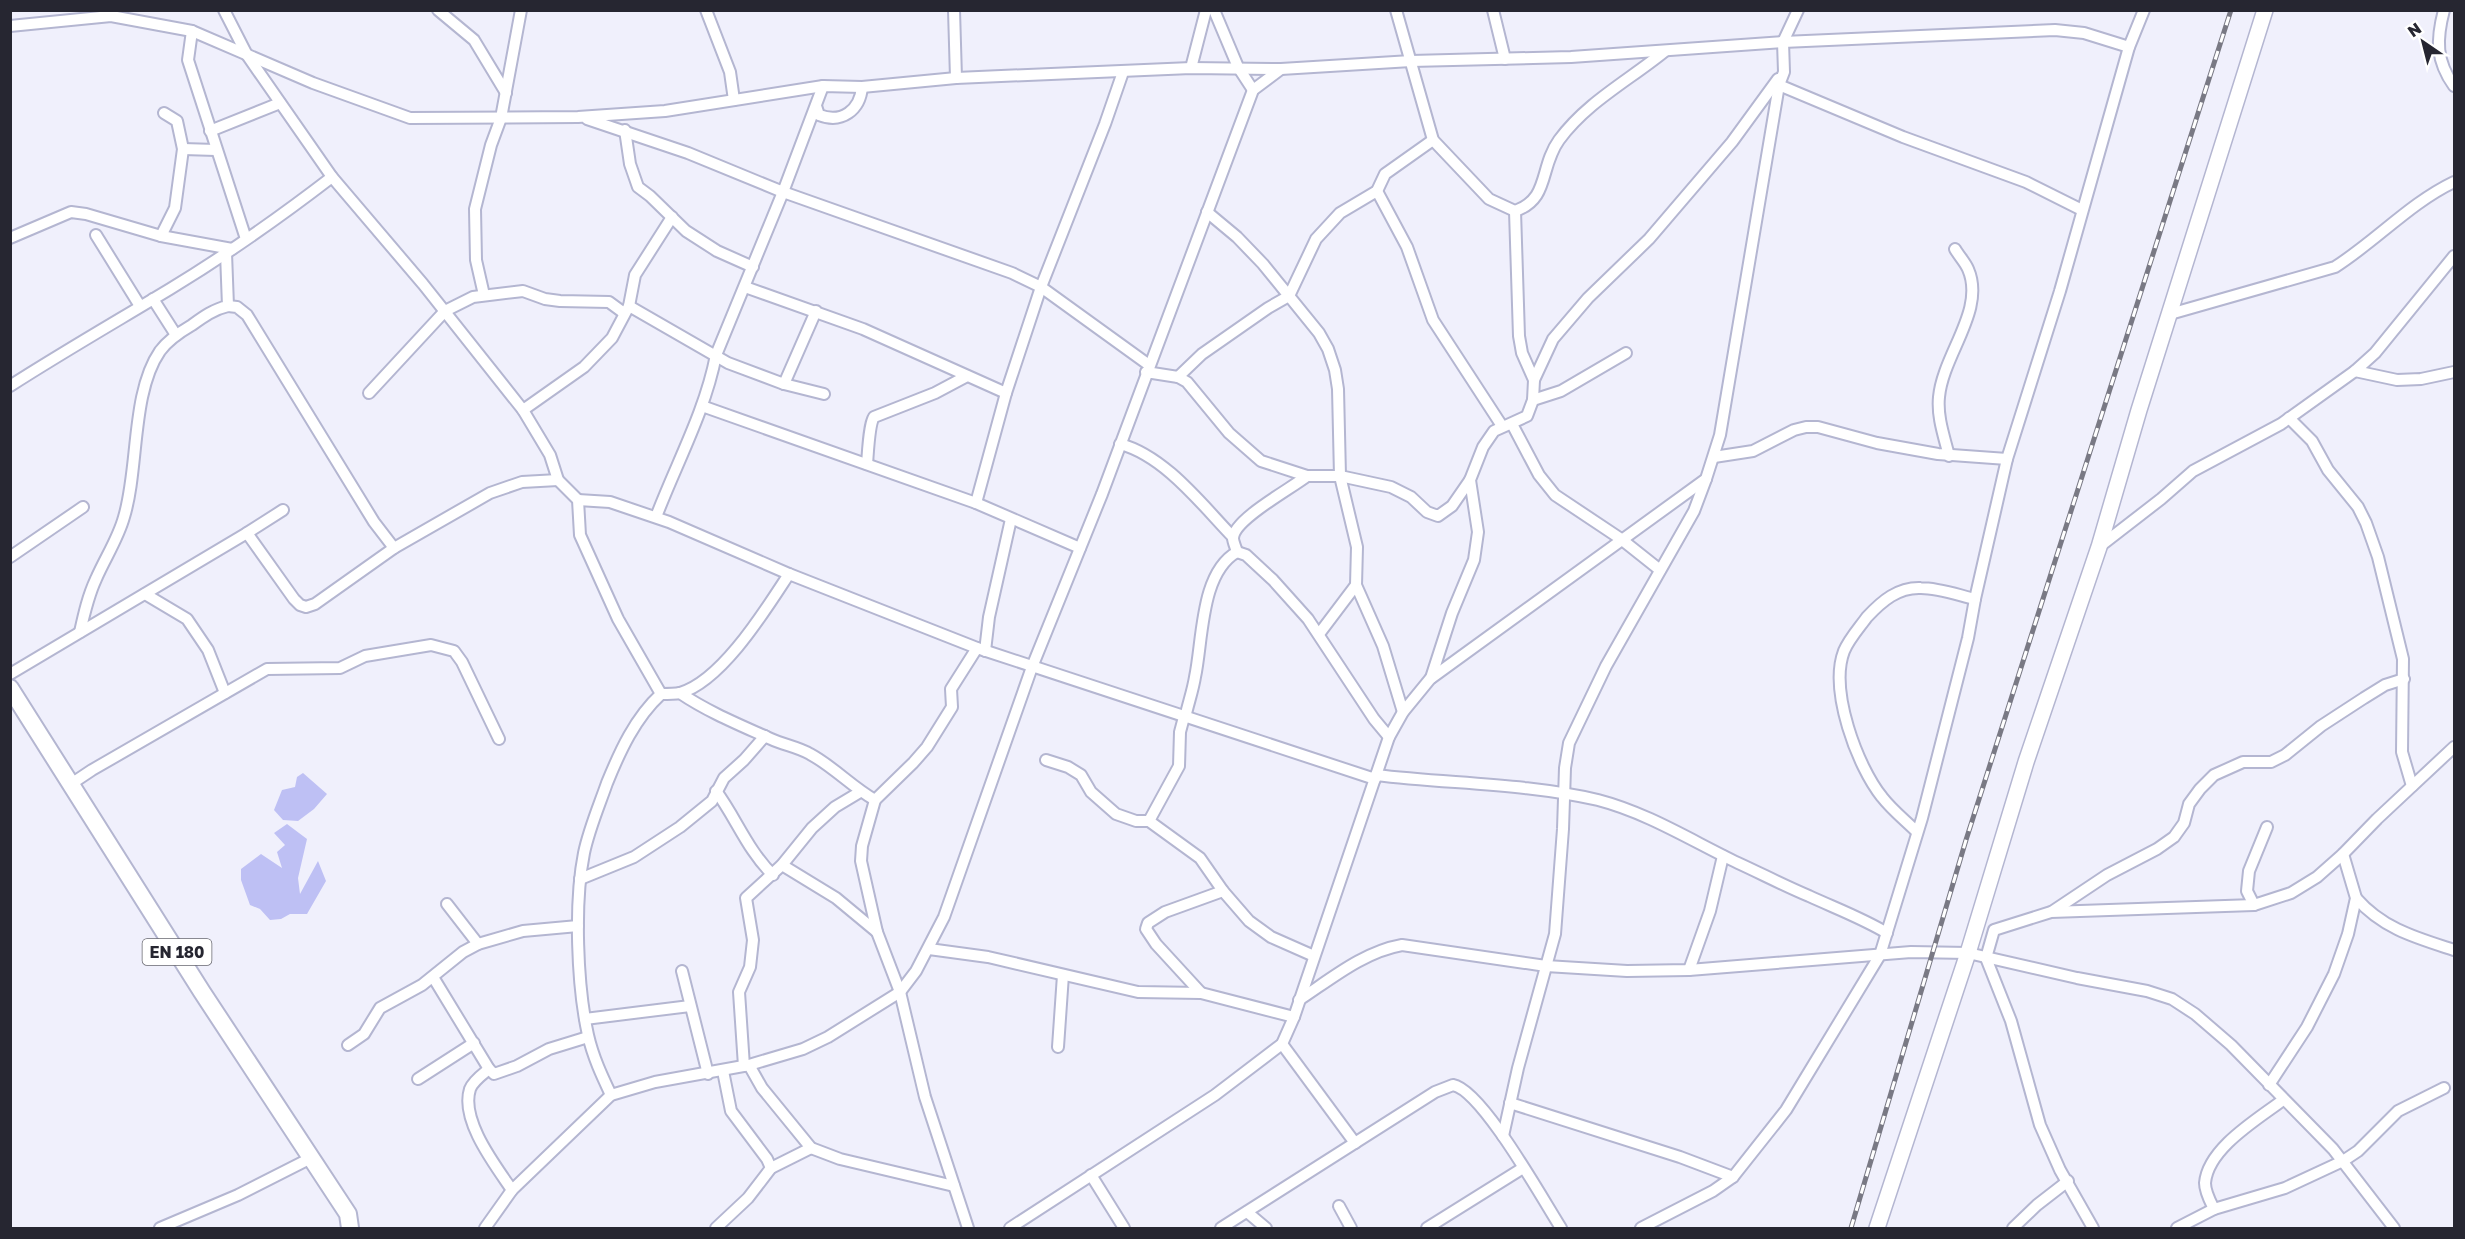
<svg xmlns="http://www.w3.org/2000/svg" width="2465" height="1239" font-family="'Golos Text',sans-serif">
<rect width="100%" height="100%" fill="#f0f0fc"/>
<!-- green -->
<g fill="#bec0f4">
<path d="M303,773L327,794L314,809L298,821L283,820L274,810L282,790L295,787L297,777Z"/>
<path d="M287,824L307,839L298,878L300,894L318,861L326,881L307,914H290L281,919L270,920L260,909L250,905L241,880V869L261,854L282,868L277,852L285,845L274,833Z"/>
</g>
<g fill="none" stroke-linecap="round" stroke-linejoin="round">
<!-- street casing -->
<g stroke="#b4b6d1" stroke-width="14">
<g id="street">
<path d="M224,10L247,55L332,177L423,284L523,410L550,455L558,480L578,500L580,535L618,619L661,694C635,718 620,751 607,783C599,806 589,829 584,853C574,903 577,985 588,1035C593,1057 602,1076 611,1095"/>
<path d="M438,10L474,40L506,93"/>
<path d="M706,10L730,72L734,100"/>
<path d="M954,10L956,78"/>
<path d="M1214,10L1238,67L1253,90"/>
<path d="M1396,10L1433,140L1489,199L1515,211C1550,199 1539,168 1559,140C1587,102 1628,81 1665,51"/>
<path d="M1493,10L1505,59"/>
<path d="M2444,10C2436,40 2436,61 2454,86"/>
<path d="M10,26L111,16L192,31L313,83L410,118L578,117L665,111L823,86L862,87L956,78L1191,68L1281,69L1411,61L1571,57L1783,42L2055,30L2084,33L2129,47"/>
<path d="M192,31L188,60L246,239"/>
<path d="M1191,68L1206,10"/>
<path d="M1779,85L1903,137L2026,182L2082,210"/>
<path d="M816,106L819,115C842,124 860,110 862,87"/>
<path d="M587,119L688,153L783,192L1012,273L1041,287L1149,365"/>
<path d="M625,130L630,164L638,187L650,196L686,231L717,251L753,267"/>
<path d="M210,131L280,103"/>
<path d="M183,149L216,150"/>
<path d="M1377,191L1407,247L1433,320L1502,426"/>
<path d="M1515,211L1519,336L1522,353L1534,380"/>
<path d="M1207,212L1237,237L1263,264L1319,333L1328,349L1335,370L1338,389L1340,476L1357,547L1356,585L1383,646L1403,712"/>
<path d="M96,235L140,306"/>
<path d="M161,236L175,208L183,149L177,121L164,113"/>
<path d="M10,238L71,212L86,214L161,236L232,249"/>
<path d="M745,287L863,329L1006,393"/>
<path d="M484,295L476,260L475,209L491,145L501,118L521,10"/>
<path d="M153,299L176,335"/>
<path d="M228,306L237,307L247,315L374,522L394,548"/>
<path d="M629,306L728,363L784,384L824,394"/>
<path d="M2170,314L2335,267C2376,241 2410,203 2454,182"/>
<path d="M2355,371L2397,380L2421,379L2454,372"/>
<path d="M1146,372L1178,377L1187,382L1229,433L1261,461L1307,476H1340L1391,487L1411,497L1427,512L1438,516L1452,506L1470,480"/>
<path d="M1178,377L1202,354L1268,308L1289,296L1316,239L1340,213L1377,191L1385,174L1433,140"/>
<path d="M784,384L816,311"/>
<path d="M10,386C63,352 117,321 170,289C226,255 280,217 332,177"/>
<path d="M369,393L445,311L473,297L523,291L545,299L560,301L609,302L624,313"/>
<path d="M1533,400L1561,391L1626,353"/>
<path d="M702,406L976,503L1080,548"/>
<path d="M523,410L584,367L612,338L629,306L635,275L672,217"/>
<path d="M2289,418L2312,441L2328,470L2358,507L2366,523L2378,557L2403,659L2402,752L2412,786"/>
<path d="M1512,424L1539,475L1555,495L1621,539L1660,570"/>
<path d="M1120,444C1165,456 1202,505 1233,537"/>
<path d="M1949,456C1944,436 1937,417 1939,397C1943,354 1986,310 1968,269C1965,262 1959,256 1955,249"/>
<path d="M1714,457L1753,451L1794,430L1806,427H1818L1877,443L1938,454L2007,459"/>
<path d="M867,464C868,453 869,424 874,417L935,393L967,376"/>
<path d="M578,500L610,502L669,522L789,574L977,648L1375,779"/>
<path d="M976,503L1006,393L1041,287L1105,124L1123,72"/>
<path d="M656,517C676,464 705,412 716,355L783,192L823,86"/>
<path d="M247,533L283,510"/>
<path d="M2099,547L2161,499L2193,471L2281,424L2355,371L2375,353L2454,256"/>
<path d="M1237,552L1246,555L1273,580L1308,619L1374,719L1389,737"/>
<path d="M10,557L83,507"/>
<path d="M145,594L187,619L208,650L225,693"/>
<path d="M80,632C84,614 88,596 96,579C105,558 118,539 124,517C139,468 131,393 160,351C168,340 180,332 192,325C203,317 214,309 228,306L226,253"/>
<path d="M1319,634L1356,585"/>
<path d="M985,651L989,617L1011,519"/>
<path d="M10,674L247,533L294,599L300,605L306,607L315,604L394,548L490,493L522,482L558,480"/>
<path d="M1431,678L1452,613L1474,560L1478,532L1470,480L1483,447L1494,431L1527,416L1533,400L1534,380L1553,339L1588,298L1649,239L1732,142L1778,79"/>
<path d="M680,693C708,712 740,725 771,739C784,745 798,747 810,754C834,767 852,787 875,800"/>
<path d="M661,694C667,694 674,694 680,693C722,681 766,609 789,574"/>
<path d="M1185,718C1188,704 1193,690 1195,677C1203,640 1200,573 1237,552C1236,548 1233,542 1233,538C1234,519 1292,488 1307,476"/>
<path d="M1046,760L1068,767L1081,775L1091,792L1116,814L1136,821H1149L1200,858L1223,891L1249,921L1271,937L1314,956"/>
<path d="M1376,775C1450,784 1525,783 1598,800C1648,813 1692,841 1738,863C1762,874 1785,886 1809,896C1835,908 1862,918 1887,933"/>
<path d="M71,784L92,770L267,669L340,668L365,656L431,645L454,651L462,662L499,739"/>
<path d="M716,791C736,818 748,851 773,875"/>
<path d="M1149,821L1179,766L1180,732L1184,717"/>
<path d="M1917,832C1906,821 1892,810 1882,797C1857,766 1829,690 1844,651C1849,639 1859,628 1867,617C1882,601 1898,587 1921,588C1938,588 1958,595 1975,599"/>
<path d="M782,865L836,898L877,932"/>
<path d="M580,879L634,857L680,827L712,801L724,778L744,760L765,736"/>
<path d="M2356,898C2383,929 2417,938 2454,950"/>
<path d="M447,904L478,944"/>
<path d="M2254,905L2247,891L2249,871L2267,827"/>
<path d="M2053,911L2107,875L2157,849L2174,837L2184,823L2189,804L2200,789L2214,775L2243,762H2271L2285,755L2321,726L2364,698L2385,685L2404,679"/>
<path d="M929,949L988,957L1138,992L1201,993L1294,1017"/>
<path d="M1689,970L1710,911L1723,856"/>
<path d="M682,971L708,1074"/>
<path d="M433,977L489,1069L494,1074L517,1066L549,1049L588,1037"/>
<path d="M1201,993L1156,944L1146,929L1148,923L1165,912L1223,891"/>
<path d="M1299,1000C1331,979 1363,952 1402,945L1546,966L1627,971L1689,970L1911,952L1968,953L2077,978L2147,991L2172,999L2195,1014L2231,1045L2333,1149L2394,1228"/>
<path d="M585,1019L690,1006"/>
<path d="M1282,1044L1355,1143"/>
<path d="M348,1045L364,1034L380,1008L422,985L463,952L478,944L523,931L578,926"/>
<path d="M1058,1047L1063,975"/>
<path d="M749,1065L762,1088L811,1148L840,1159L954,1186"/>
<path d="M744,1066L739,992L750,967L753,940L746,898L782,865L812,828L835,807L860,792"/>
<path d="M489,1069C483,1074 473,1081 470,1089C460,1120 495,1165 512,1190"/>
<path d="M723,1071L731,1111L767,1159L771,1168"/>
<path d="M418,1079L474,1043"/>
<path d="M2269,1085L2307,1027L2334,974L2348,934L2356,898L2343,854"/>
<path d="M1510,1103L1680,1157L1733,1177"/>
<path d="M1503,1136L1518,1068L1555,934L1563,829L1565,768L1569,743L1606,666L1694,511L1706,479"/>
<path d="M1091,1175L1124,1228"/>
<path d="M1339,1206L1351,1228"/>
<path d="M2214,1209C2210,1201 2205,1192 2205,1183C2208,1148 2258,1119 2283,1100"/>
<path d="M1247,1212L1266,1228"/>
<path d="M160,1228L238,1195L311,1158"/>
<path d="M485,1228L512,1190L611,1095L655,1082L749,1065L803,1049L828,1037L900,992L916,971L944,917L1032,667L1102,494L1253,90L1281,69"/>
<path d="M716,1228L748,1198L771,1168L811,1148"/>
<path d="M968,1228L925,1097L900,992L877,932L861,861L862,846L875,800L913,763L927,747L952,707L951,689L977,648"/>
<path d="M1010,1228L1215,1095L1282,1044L1294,1017L1389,737L1403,712L1430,679L1706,479L1720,435L1779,85L1784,72L1783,42L1798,10"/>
<path d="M1221,1228L1435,1092L1453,1085C1482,1090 1543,1200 1561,1228"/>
<path d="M1427,1228L1523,1168"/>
<path d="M1641,1228L1713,1191L1733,1177L1786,1110L1880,955L1922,818L1968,638L1975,599L2007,459L2060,291L2129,47L2144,10"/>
<path d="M2013,1228L2037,1205L2068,1181"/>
<path d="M2093,1228L2060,1170L2040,1125L2011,1021L1986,958L1994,930L2051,912L2254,905L2291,893L2317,877L2343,854L2377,819L2454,747"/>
<path d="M2177,1228L2214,1209L2285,1188L2343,1161L2358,1151L2398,1111L2444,1088"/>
</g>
</g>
<!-- secondary casing -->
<g stroke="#b4b6d1" stroke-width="18">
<path id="secondary" d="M1877,1228L1968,953L2026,762L2099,547L2139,410L2265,10"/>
</g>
<!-- primary casing -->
<g stroke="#b4b6d1" stroke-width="20">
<path id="primary" d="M10,688L202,992L348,1214L350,1228"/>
</g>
<!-- street -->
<use href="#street" stroke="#fff" stroke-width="10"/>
<!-- secondary -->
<use href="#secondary" stroke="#fff" stroke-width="15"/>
<!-- primary -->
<use href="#primary" stroke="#fff" stroke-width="16"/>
<!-- rail casing -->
<g stroke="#797984" stroke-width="5">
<path id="rail" d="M1851,1228L1966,840L2231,10"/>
</g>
<!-- rail -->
<use href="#rail" stroke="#fff" stroke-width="3" stroke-dasharray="9" stroke-linecap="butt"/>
</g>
<g text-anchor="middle" stroke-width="4.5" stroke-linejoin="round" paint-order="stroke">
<!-- shield labels -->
<rect fill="#fff" stroke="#67676f" stroke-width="1.5" x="142.5" y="939" width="69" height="26" rx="4.5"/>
<g font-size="16" font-weight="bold" fill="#262631">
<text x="177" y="958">EN 180</text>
</g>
</g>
<!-- border -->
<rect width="2465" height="1239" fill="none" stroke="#262631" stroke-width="24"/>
<!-- north arrow -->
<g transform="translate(2423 42) rotate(325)" stroke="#ffffff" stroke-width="4.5" paint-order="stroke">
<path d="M0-4.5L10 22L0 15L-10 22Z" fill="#262631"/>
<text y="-9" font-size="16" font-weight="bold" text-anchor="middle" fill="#262631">N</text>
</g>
</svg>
